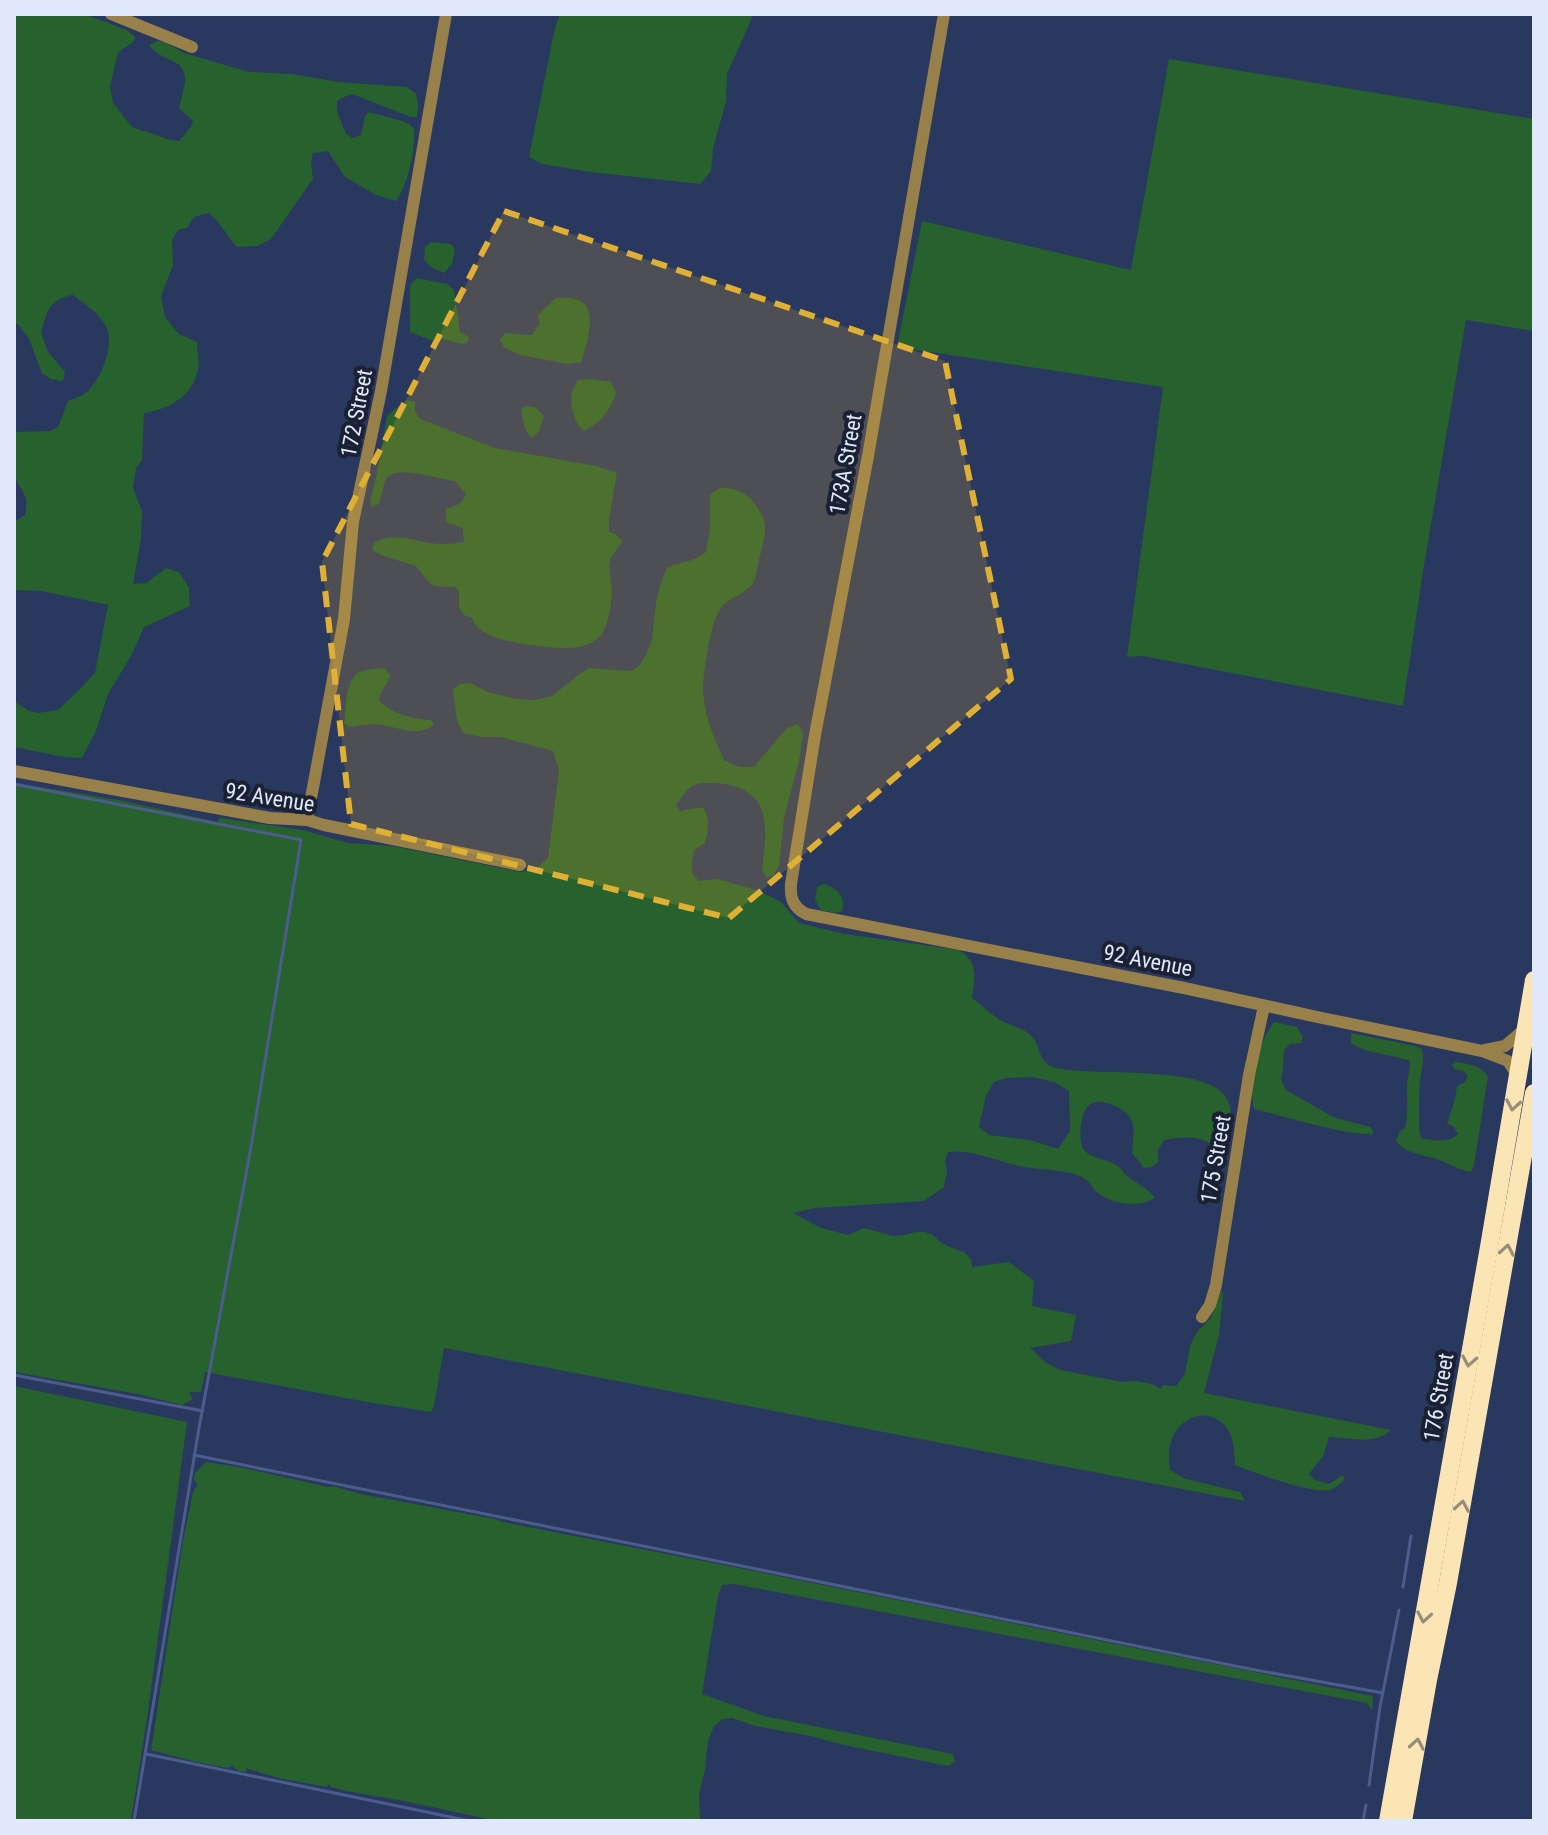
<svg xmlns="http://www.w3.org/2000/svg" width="1548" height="1835" font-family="'Roboto Condensed',sans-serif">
<rect width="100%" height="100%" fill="#29385e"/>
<!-- green -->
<g fill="#27612e" fill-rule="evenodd">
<path d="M14,14H84L127,30L136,38L132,43L118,52L110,86L113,103L132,127L171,140L179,141L190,128L193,121L179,108C181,99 184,90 185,81C187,58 160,62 149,45L158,41L166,43L184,53L249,72L291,74L339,82L407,87L416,94L418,106L417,117H411L352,94L344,97L337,101V112L346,134L353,138L361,135L365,116L368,112C373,113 405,121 409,124C411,125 413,128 414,129C415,154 409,181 396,201L376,195L345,177L328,151L313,153L311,163L313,179L271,239L257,246L237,247C227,236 221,223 209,213L194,217L187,228L178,230L172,240L173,265L161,296L165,317L179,334L197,342C197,350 200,360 198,368C194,396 169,409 144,413L142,460L136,468L133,488L142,511L141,539L133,584L146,583L166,568L179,572L189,588L190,606L144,627L131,656L108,694L96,731L82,758L64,757L14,747V701L29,711L38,713L58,710L83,686L95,673L108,605L42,591L14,590V522L25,515C31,493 17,490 14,472C12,459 14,444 14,432L50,431L58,427L68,401C73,399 81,397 85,393C100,382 113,349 108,331C103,316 85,304 73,295C49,299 47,311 41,333L48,352L65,372L63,381L51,379L42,373L29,339L18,324H14Z"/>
<path d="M560,14H751L752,18L727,74L726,101L713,149L711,171L700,184L590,172L542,164L529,157L555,28Z"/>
<path d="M1169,59L1534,119V331L1466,320L1423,571L1403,706L1143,656L1127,657L1163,387L897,347L922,221L1131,270Z"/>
<path d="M431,242L451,244L455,250L452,264L444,273L431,267L424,260L425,247Z"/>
<path d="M417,278L447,284L454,290L460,332L469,337L467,343L462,344L444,339L431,340L410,332V285Z"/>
<path d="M556,298C562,299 570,297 575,299C601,305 586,346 581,362L568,364L520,355L504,347L500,340L505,333L532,335L540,324L538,315Z"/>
<path d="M590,379L611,382L616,393C610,411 601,422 584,431C574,424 570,405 572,393C573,388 576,384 578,380Z"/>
<path d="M406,400L415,402V412L420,419L495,448L596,466L617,473L609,519V532L616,534L622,541C619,548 611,554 610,562C608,572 612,583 612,593C611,606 609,624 601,635C586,656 540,646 519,643C502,640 478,635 472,618L464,615L459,608V592L455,587L434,586L427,580L416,566L381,555L372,550L374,543C394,531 416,542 438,544C447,545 456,543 464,542L463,528L446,522V509C456,506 462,504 466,494L455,481C440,480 395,464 386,479C383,486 381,497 379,504L372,507L370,500L376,478L387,416Z"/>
<path d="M525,406L535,407L544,416L539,431L532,438C524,431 523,420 521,410Z"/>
<path d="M720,488C741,488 753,496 762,516C764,521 765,522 765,527C765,539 761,552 758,563C757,569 756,576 754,581C747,595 729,596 721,608C713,619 708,646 706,660C698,701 708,724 724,760L739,767H754L787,728L798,724L803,734L799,761L784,818L779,866L773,876L767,878L762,870C764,850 770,819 757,801C746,787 728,783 711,783C705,783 698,782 692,786C687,790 679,799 676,805L680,811L696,808H703C711,819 708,830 705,843L694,850L692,861V874L699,881L718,879L759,891L781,902L799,923L845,934L959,950C979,963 975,978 972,998C982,1005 991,1015 1002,1021C1010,1025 1022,1028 1029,1034C1042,1043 1036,1061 1053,1067C1088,1078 1213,1062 1228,1101C1234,1115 1227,1135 1225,1149C1214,1149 1210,1141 1200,1139C1189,1136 1175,1138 1164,1140L1158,1150V1162L1152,1167L1144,1168L1132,1153C1134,1128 1139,1115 1110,1104C1102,1101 1093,1100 1087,1107C1081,1115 1077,1141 1084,1150C1091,1159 1108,1159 1118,1166C1120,1167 1124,1173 1126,1175C1136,1184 1147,1187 1155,1198C1140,1207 1118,1205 1102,1196C1089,1188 1093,1180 1074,1174C1058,1169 1042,1170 1025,1167C1000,1163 973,1149 948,1152L945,1161L947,1171L944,1187L924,1201L815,1208L793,1213L821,1228L848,1235L864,1228L893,1236L905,1235L916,1232H925L933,1235L939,1241L949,1247L964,1252L971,1259L972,1267L1009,1262L1034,1281L1032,1306L1076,1315L1071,1341L1030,1348L1045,1362L1060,1370L1123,1382L1136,1381L1152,1384L1161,1389L1163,1385L1176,1386L1185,1374L1190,1346L1196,1333L1210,1319L1221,1291L1223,1294L1219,1335L1204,1393L1391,1430C1374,1446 1350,1437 1329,1437L1323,1456L1309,1474L1315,1480L1329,1484L1343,1475L1345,1479C1341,1483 1335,1489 1329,1490C1312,1494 1253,1472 1235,1465C1234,1454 1234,1437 1227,1428C1210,1406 1181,1415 1172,1439C1168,1448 1169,1460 1170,1470L1186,1479L1240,1492L1245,1501L444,1348L434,1406L431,1412L367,1402L205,1372L201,1392H189L193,1399L182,1405L138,1394L14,1372V784L40,787L124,801L217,822L220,818L303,830L348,843L392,846L521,872L537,868L548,858L559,771L553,751L501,737H482L463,733L457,721L453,689L460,684L470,683L488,692L516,699L534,700L552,696L577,676L589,668L631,671L639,666L645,657L652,640L656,603L660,585L667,568C683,560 690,564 706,552L710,529V494ZM1033,1077L1054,1082L1069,1091L1070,1131L1058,1149L1030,1140L989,1135L979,1127L986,1095L994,1082L1007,1078Z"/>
<path d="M384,668L390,675C388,685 379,691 379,701C394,714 411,719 431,720L434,725C417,737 401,728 382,725C372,723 359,726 349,727L344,723C346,709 345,682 358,673C365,669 376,669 384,668Z"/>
<path d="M824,884C838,888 846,898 842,911L835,913L821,910L815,900L817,887Z"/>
<path d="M1274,1022L1297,1027L1303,1037L1301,1043L1290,1044L1284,1050L1283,1069L1281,1079L1286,1090L1333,1117L1370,1127L1374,1133C1356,1139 1277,1114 1254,1109C1248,1084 1259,1042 1274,1022Z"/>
<path d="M1351,1033L1415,1046L1422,1049C1425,1061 1421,1070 1420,1081C1419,1093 1418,1129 1421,1138C1432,1141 1450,1143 1458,1134L1453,1126L1447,1124L1455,1099L1457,1086L1465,1082L1468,1076L1463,1071L1454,1069L1452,1065L1456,1062C1470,1064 1479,1065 1488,1076L1474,1165L1471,1172C1459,1170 1450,1164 1439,1160C1425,1154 1406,1155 1396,1141L1400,1131L1405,1128C1408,1114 1407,1102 1407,1088C1407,1079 1410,1070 1410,1061C1391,1054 1367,1054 1351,1043Z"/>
<path d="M14,1386L187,1422L148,1712L131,1821H14Z"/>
<path d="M206,1462L239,1467L328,1487L333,1486L361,1494L495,1519L503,1522L739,1568L1373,1696L1372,1711L1367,1703L734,1584L722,1585L718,1595L702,1694L764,1716L953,1754L955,1762L948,1766L844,1745L811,1736L755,1726L732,1718L723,1719L714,1726L708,1741L705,1769L699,1794L700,1821H497L404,1801L346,1791L331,1787L329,1784L327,1787L278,1778L246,1768V1772L239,1771L232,1766L227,1768L192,1761L151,1750L183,1541L193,1492L198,1484L194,1480L195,1473Z"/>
</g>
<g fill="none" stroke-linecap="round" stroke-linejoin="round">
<!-- stream -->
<g stroke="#4c5c8c" stroke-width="3">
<path d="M14,784L301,840L251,1147L199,1428L134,1821"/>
<path d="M14,1375L203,1411"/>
<path d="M194,1455L1250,1669L1383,1693"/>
<path d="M1403,1587L1411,1536"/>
<path d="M146,1754L470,1821"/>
<path d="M1369,1785L1380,1707L1399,1610"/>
<path d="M1363,1821L1366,1805"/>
</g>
<!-- minor -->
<g stroke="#98804b" stroke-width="12">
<path d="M111,14L192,47"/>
<path d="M944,14L868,456L815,735L791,884C790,898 793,907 806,914L1184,988L1322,1018L1482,1051L1508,1061L1518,1076"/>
<path d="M14,771L270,818L307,820L324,825L520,865"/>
<path d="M307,820L344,619L353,522L381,391L446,14"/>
<path d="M1485,1050L1505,1046L1526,1028"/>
<path d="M1202,1317L1210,1305L1216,1285L1249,1075L1264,1006"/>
</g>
<!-- highway -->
<g stroke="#fce5b4" stroke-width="18">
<path d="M1388,1821L1489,1247L1534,980"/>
<path d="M1403,1821L1428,1680L1448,1583L1534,1093"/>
</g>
</g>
<!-- one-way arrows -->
<defs><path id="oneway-chevron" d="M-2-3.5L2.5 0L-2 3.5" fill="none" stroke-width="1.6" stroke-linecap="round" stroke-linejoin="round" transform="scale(2)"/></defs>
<g stroke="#968d7a">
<use href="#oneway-chevron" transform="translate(1513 1105) rotate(100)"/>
<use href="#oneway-chevron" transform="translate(1507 1250) rotate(-80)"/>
<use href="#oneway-chevron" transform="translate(1469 1361) rotate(100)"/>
<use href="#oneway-chevron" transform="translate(1462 1506) rotate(-80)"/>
<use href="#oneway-chevron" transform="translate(1424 1617) rotate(100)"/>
<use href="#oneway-chevron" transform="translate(1417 1744) rotate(-80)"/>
</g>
<!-- marked area -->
<path fill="#e0b034" fill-opacity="0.2" stroke="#e0b034" stroke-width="6" stroke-dasharray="16 10" stroke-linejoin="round" d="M504,211L945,361L1011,679L729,918L351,824L322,562Z"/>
<g text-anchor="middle" stroke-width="8" stroke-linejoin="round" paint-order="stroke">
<!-- street labels -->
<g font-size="22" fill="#e0e9fc" stroke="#192132">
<text transform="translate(356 413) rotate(-79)" y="8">172 Street</text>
<text transform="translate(845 464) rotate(-80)" y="8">173A Street</text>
<text transform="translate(270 797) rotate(9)" y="8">92 Avenue</text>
<text transform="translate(1148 960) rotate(11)" y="8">92 Avenue</text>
<text transform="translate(1215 1159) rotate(-80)" y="8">175 Street</text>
<text transform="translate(1438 1397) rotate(-80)" y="8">176 Street</text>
</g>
</g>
<!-- border -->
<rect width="1548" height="1835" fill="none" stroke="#e0e9fc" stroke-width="32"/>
</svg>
